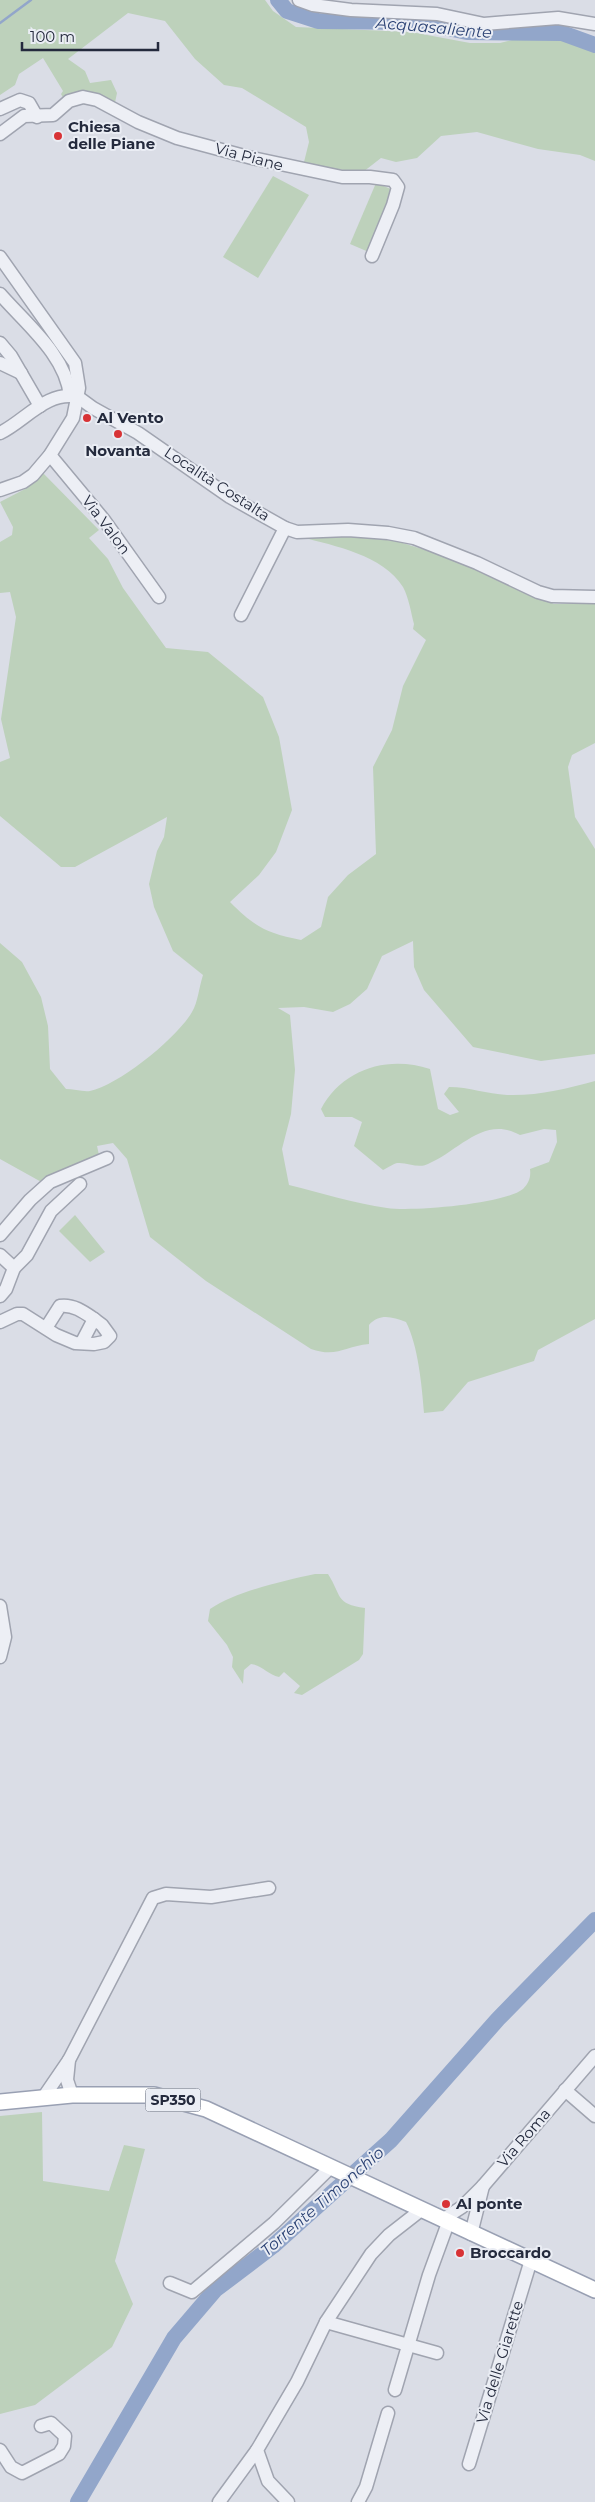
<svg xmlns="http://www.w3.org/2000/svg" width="595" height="2502" font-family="Montserrat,sans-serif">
<rect width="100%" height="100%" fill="#dadde6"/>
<!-- green -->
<g fill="#bdd1bb">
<path d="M0,0H265L273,11L296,27L411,32L470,43H500L528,36L558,37L583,44L595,52V161L580,155L538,149L477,132L441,136L417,158L396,162L381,158L363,172L315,167L304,162L309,142L306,127L242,88L224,85L195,59L165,21L128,13L68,59L85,71L90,83L111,80L117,93L113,112L93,104L67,105L61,94L63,91L43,58L19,74L15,85L0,95Z"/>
<path d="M273,176L309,195L258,278L223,257Z"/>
<path d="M376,183L396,191L371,253L350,244Z"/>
<path d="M43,473L99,530L89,538L108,559L123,588L166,648L208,652L263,697L279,737L292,810L276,852L259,875L230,902C255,927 266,933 301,940L321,927L328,897L348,875L376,854L373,767L392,730L403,686L426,640L413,629L414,624C411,613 409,598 403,587C383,555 335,546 301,537L331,533L393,540L467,563L554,604L595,603V743L572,755L568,767L575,817L595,849V1054L541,1061L473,1047L424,990L414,967L413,941L382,956L367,989L350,1004L333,1012L304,1007L278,1008L290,1015L295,1070L291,1114L282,1149L289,1185C321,1193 354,1203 387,1208C411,1212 505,1204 523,1189C529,1183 531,1177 530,1169L549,1162L557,1142L556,1130L544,1129L520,1135C484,1115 459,1151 428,1164C418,1169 408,1162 397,1163C393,1164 387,1168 383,1170L354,1146L362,1122L352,1117H325L321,1109C342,1069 388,1055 430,1069L438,1109L450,1115L459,1112L444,1094L449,1087C469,1087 487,1094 507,1095C538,1096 566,1089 595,1081V1319L538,1350L534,1361L468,1382L443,1411L424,1413C422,1386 418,1345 406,1322C392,1317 380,1313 369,1325V1344C345,1346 337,1358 311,1349L206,1281L150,1237L127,1159L113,1143L97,1146L99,1155L45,1184L0,1159V943L22,962L41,997L48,1026L50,1069L66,1089C73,1089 83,1092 90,1091C119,1085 177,1038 192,1012C198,1002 199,987 203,975L173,951L154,907L149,884L157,851L164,837L167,817L75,867H61L0,816V762L10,758L1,719L16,617L10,592L0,593V542L12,535L13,527L0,502L25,489Z"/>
<path d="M75,1215L105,1252L90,1262L59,1231Z"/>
<path d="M315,1574H328C342,1596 335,1604 365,1608L363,1654L359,1660L302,1695L294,1693L300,1686L284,1672L279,1677C268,1675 262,1665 251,1664L244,1670L243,1684L232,1667L233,1657L227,1645L208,1621L210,1609C237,1591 283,1581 315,1574Z"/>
<path d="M42,2112L43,2181L109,2191L124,2145L145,2149L115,2261L133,2304L112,2347L35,2405L0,2414V2116Z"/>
</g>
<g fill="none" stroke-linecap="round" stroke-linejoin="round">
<!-- stream -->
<path stroke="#92a6ca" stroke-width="2.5" d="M0,23L31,0"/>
<!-- river -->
<g stroke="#92a6ca" stroke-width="16">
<path d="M278,0L287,11L318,21L419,22L467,32L562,33L595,45"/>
<path d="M78,2502L174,2338L215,2290L273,2246L391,2140L498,2019L595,1920"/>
</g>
<!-- minor casing -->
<g stroke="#a0a4b0" stroke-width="15">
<g id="minor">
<path d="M299,0L313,5L351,10L437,14L484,24L558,18L595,24"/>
<path d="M0,109L20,100L29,103L37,117"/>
<path d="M0,134L24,116L53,115L69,101L83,97L97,100L138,122L177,138L252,158L342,177H370L393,180L398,187L393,205L372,256"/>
<path d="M0,257L75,363L79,388L73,418L50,455L33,475L23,482L0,490"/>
<path d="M0,294C26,324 66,355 70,396"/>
<path d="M0,343L11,356L40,406"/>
<path d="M0,363L21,373"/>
<path d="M78,397L93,408L138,433L230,497L285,528L297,532L348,530L388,533L414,538L477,563L538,592L552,596L595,597"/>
<path d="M0,433C25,421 47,390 78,397"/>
<path d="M50,455L104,520L159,597"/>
<path d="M241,615L285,528"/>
<path d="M0,1235L30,1200L50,1182L107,1158"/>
<path d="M0,1255L14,1268L6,1289L0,1296"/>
<path d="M14,1268L27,1255L51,1211L80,1184"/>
<path d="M0,1322L17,1314H23L56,1335L75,1343L94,1344L104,1342L110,1336L102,1325L94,1319"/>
<path d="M46,1328L60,1306C73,1304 84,1312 94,1319L82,1342"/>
<path d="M0,1606L5,1637L0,1657"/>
<path d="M565,2090L595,2116"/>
<path d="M72,2095L67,2080L69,2060L153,1898L166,1894L211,1897L269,1888"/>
<path d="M43,2098L69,2060"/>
<path d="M442,2220L462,2207L483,2186L595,2056"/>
<path d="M471,2234L483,2186"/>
<path d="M170,2283L192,2292L274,2223L331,2167"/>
<path d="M326,2322L437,2353"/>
<path d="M395,2390L429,2275L448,2223"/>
<path d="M0,2450L11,2467L22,2473L59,2454L64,2446L65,2436L51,2423L41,2426"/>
<path d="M469,2464L531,2260"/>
<path d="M219,2502L257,2450"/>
<path d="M288,2502L268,2481L257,2450L297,2382L326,2322L371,2254L389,2235L421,2210"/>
<path d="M358,2502L366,2487L388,2413"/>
</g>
</g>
<!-- major casing -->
<g stroke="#99a0b3" stroke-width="18">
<path id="major" d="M0,2102L72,2095H154L206,2109L595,2290"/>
</g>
<!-- minor -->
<use href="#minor" stroke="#edeff5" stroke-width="12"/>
<!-- major -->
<use href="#major" stroke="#fff" stroke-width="15"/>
</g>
<!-- markers -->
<g fill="#d83336" stroke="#eaedf4" stroke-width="2">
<circle cx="58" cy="136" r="5"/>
<circle cx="87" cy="418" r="5"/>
<circle cx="118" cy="434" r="5"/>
<circle cx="446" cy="2204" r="5"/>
<circle cx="460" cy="2253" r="5"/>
</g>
<g text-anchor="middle" stroke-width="4" stroke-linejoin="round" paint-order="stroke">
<!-- shield labels -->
<rect fill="#eaedf4" stroke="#5f6474" stroke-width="1" x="145.5" y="2088.5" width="55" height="23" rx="4"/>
<g font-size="14" font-weight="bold" fill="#242a3d">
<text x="173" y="2105">SP350</text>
</g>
<!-- poi labels -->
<g font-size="15" font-weight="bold" fill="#242a3d" stroke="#eaedf4" text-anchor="start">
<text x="68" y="132">Chiesa<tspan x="68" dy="17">delle Piane</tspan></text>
<text x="97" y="423">Al Vento</text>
<text x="118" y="456" text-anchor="middle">Novanta</text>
<text x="456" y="2209">Al ponte</text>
<text x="470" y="2258">Broccardo</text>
</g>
<!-- street labels -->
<g font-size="15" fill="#242a3d" stroke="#eaedf4">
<text transform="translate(249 157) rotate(15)" y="5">Via Piane</text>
<text transform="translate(217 484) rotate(33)" y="5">Località Costalta</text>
<text transform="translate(106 525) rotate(53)" y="5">Via Valon</text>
<text transform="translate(524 2138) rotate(-49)" y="5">Via Roma</text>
<text transform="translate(500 2362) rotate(-73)" y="5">Via delle Giarette</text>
</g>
<!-- water labels -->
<g font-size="16" font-style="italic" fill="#2b4274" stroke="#eaedf4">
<text transform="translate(434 27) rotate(5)" y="6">Acquasaliente</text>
<text transform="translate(322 2201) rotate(-41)" y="6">Torrente Timonchio</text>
</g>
</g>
<!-- scale -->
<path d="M22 42v8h136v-8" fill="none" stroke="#242a3d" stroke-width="2.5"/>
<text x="30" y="42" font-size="15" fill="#242a3d" stroke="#eaedf4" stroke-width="4" paint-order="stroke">100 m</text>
</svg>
